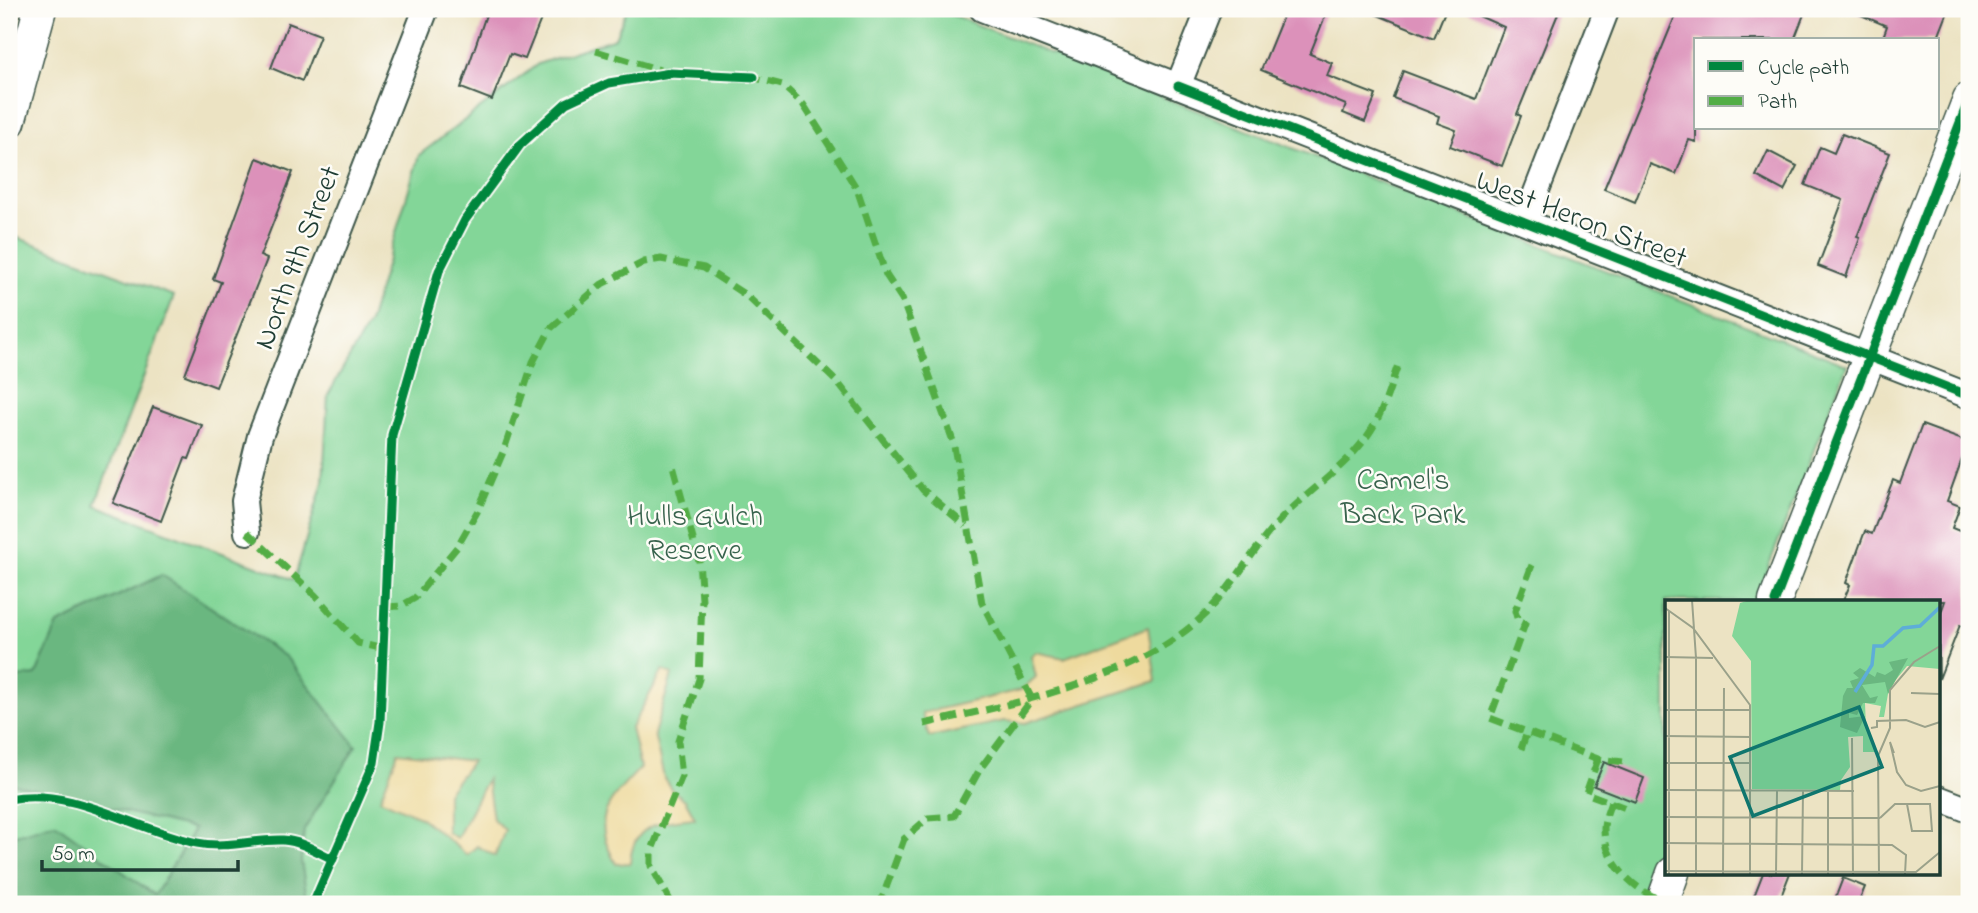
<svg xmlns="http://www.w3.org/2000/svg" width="1978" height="913" font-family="'Indie Flower',sans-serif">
<rect width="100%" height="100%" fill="#fdfcf7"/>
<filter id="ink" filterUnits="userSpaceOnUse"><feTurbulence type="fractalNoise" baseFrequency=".0143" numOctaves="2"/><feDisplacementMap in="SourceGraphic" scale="14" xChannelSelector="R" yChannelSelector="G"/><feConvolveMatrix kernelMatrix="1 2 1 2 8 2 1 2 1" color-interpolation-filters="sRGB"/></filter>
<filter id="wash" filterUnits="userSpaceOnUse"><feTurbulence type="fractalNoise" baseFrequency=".00686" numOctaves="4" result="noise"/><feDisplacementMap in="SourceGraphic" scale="28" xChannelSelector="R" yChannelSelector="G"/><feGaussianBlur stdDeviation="1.57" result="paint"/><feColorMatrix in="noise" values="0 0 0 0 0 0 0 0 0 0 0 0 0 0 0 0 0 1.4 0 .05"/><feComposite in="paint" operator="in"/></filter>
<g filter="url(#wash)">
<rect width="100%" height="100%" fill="#ece3c3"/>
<!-- green -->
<path fill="#83d698" stroke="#518a66" stroke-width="2" d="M627,9H937L1847,365L1755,601H1666V829L1637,904H9V254L16,237L174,296L95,505L294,580L323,482L328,395L369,323L419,155L538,64L615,38Z"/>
<!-- forest -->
<path fill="#6ab780" stroke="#447a5a" stroke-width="2" d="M162,575L286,657L356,746L304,830L301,861L308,904H84L78,900L50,904H9V837L55,823L155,895L194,829L9,783V678L36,675L58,624Z"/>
<!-- sand -->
<g fill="#eeda9e" stroke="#868c69" stroke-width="2">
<path d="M1148,627L1156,681L1025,723L1004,721L929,737L922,713L1021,690L1036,677L1031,656L1036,652L1064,658Z"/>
<path d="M663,670L672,675L654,734L664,778L671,789L685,800L695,818C661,822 633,822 630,863L616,864C590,816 607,804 640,768L631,728Z"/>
<path d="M398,752L472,761L447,793V832L457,838L487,779L493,819L505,830L495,856L477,846L467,855L420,817L380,799Z"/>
</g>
<g id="blocks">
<!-- building -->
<g fill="#dc91ba">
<path d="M488,9H545L525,59L510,54L492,100L461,88Z"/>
<path d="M1286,9H1328L1310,54L1332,63L1327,76L1376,95L1365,122L1343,113L1346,105L1261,70Z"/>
<path d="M1363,9H1446L1434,38Z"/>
<path d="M1463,9H1560L1517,114L1521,116L1502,166L1450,146L1456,130L1437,123L1439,116L1393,98L1403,71L1476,99L1504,27Z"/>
<path d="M1678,9H1806L1794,40H1696V142L1689,140L1676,174L1650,164L1635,202L1604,189Z"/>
<path d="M1847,9H1949L1937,40H1882L1887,26Z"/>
<path d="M288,23L320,35L302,81L271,68Z"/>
<path d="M1842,134L1890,153L1857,237L1860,238L1846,277L1818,266L1843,200L1805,185L1820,147L1834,153Z"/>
<path d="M1768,151L1797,166L1784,191L1756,176Z"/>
<path d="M257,158L293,172L260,256L267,259L216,387L185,375L221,282L213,279Z"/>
<path d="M153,407L202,425L189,459L185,458L161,521L113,503Z"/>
<path d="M1922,425L1968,442L1947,501L1960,506L1952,528L1969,535V616L1965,627L1960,625L1939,679L1938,621L1945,601H1843L1850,585L1846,583L1865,531L1872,534L1893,480L1900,483Z"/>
<path d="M1604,762L1644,778L1635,802L1594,786Z"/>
<path d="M1763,873H1790L1778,904H1751Z"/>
<path d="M1843,878L1865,887L1858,904H1833Z"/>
</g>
</g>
</g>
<g filter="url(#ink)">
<use href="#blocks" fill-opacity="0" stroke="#3e5649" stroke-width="2"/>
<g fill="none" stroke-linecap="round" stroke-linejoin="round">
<!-- minor casing -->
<g stroke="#3e5649" stroke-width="28">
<g id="minor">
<path d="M982,9L1969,396"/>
<path d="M1178,86L1209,9"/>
<path d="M1525,221L1607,9"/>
<path d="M247,532L244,501L260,436L426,9"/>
<path d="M1938,798L1969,810"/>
</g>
</g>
<!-- tertiary casing -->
<g stroke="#3e5649" stroke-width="35">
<g id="tertiary">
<path d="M9,122L40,9"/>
<path d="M1775,601L1969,99"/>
<path d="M1662,904L1673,873"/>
</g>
</g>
<!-- minor -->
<use href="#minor" stroke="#fff" stroke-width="24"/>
<!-- tertiary -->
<use href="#tertiary" stroke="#fff" stroke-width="32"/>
<!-- quiet -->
<g stroke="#52ad45" stroke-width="7" stroke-dasharray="14 7" stroke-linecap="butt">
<path d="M596,51L660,70"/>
<path d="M748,76L782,85L803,104L857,189L886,275L902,299L953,441L982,603L1032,699L980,769L954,816L928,818L904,839L880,904"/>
<path d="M247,532L315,595L358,643L384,649"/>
<path d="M1532,565L1515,611L1518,621L1525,624L1490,718L1598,759L1624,762"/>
<path d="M385,607L401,606L415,598L457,547L477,512L504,450L533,362L551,328L602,284L644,262L661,259L704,268L747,296L838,383L923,490L966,526"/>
<path d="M924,724C1015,703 1134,681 1203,616C1235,586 1253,547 1283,517C1314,486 1355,461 1376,422C1386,403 1392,381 1399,362"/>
<path d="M1521,749L1527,732"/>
<path d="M1598,759L1586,793L1628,809"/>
<path d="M1611,802C1608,811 1604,820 1604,829C1604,862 1634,890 1663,901"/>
<path d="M672,904L651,866V852L682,776L678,741L699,679L702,599L699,561L673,466"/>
</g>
<!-- cycleway casing -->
<g stroke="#fdfcf7" stroke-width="13">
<g id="cycleway">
<path d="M1178,86L1969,396"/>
<path d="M1775,601L1969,99"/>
<path d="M9,799C73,786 137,831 197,843C226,849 254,839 283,840C301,841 317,852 333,859"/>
<path d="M313,904L374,763L380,722L392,435L439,271L465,220L520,145L566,103L609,83L670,73L754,77"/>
</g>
</g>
<!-- cycleway -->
<use href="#cycleway" stroke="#00873e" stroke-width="9"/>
</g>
</g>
<g text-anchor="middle" stroke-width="5" stroke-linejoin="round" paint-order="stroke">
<!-- street labels -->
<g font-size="30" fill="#1f3d34" stroke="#fdfcf7">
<text transform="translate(1582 218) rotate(21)" y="10">West Heron Street</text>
<text transform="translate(296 257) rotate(-69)" y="10">North 9th Street</text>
</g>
<!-- park labels -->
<g font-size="30" fill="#38634d" stroke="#fdfcf7">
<text x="1403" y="489">Camel's<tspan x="1403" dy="34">Back Park</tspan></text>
<text x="695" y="525">Hulls Gulch<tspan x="695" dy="34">Reserve</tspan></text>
</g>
</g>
<!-- overview -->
<g transform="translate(1665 600)">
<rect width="275" height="275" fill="#ece3c3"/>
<path d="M85,0H275V69L242,66L224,88L219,117H214L216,106L200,103L201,128L210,152H198V136L183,137L185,167L176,180L175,190L87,189L86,61L67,36L75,3Z" fill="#83d698"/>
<path d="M243,58L223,94L220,82L197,85L205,98L213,96L210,103H198L192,115L184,113V118L200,116L192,133L175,127L178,96L182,88H188L185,81L194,78L188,73L195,68L210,77L212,72L220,75L228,70L224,62Z" fill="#6ab780"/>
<path fill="none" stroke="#5eadd8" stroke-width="3.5" d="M190,92L207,65L209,46H218L238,28L255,26L275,7"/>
<path fill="none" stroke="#9aa18a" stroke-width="2" d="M27,0L31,58V274M0,8L28,28L85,105V274M0,57L48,58M246,93L275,94M0,110H86M206,128L212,127V121L241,120L260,127L275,122M0,136L86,137M187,138L188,274M229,153L225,142L232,172L241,185L256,191L275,186M0,163H86M0,190L189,191M0,217L215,218M215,218L230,204H265L267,231H247L242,204M0,243L227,245L241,255L240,274M0,271L251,272L275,252M4,274V11M58,274L59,88M111,274L112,191M137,274L138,191M163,274V191M214,274L213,156L225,128V90L249,62L275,46"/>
<path fill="#0f766e" fill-opacity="0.15" stroke="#0f766e" stroke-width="3.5" d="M194,107L217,167L88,216L65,157Z"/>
<rect width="275" height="275" fill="none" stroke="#1f3d34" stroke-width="3.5"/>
</g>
<!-- margin -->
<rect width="1978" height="913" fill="none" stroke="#fdfcf7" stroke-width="35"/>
<!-- legend -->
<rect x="1694" y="38" width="245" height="91" fill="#fdfcf7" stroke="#a4b0a9" stroke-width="2"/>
<rect x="1708" y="61" width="35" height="10" fill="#00873e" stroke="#a4b0a9" stroke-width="2"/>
<text x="1758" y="74" font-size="21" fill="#1f3d34">Cycle path</text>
<rect x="1708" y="96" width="35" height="10" fill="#52ad45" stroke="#a4b0a9" stroke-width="2"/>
<text x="1758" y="108" font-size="21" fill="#1f3d34">Path</text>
<!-- scale -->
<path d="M42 860v10h196v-10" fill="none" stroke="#1f3d34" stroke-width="3.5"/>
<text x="52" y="860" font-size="21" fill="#1f3d34" stroke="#fdfcf7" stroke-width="5" paint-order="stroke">50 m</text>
</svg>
